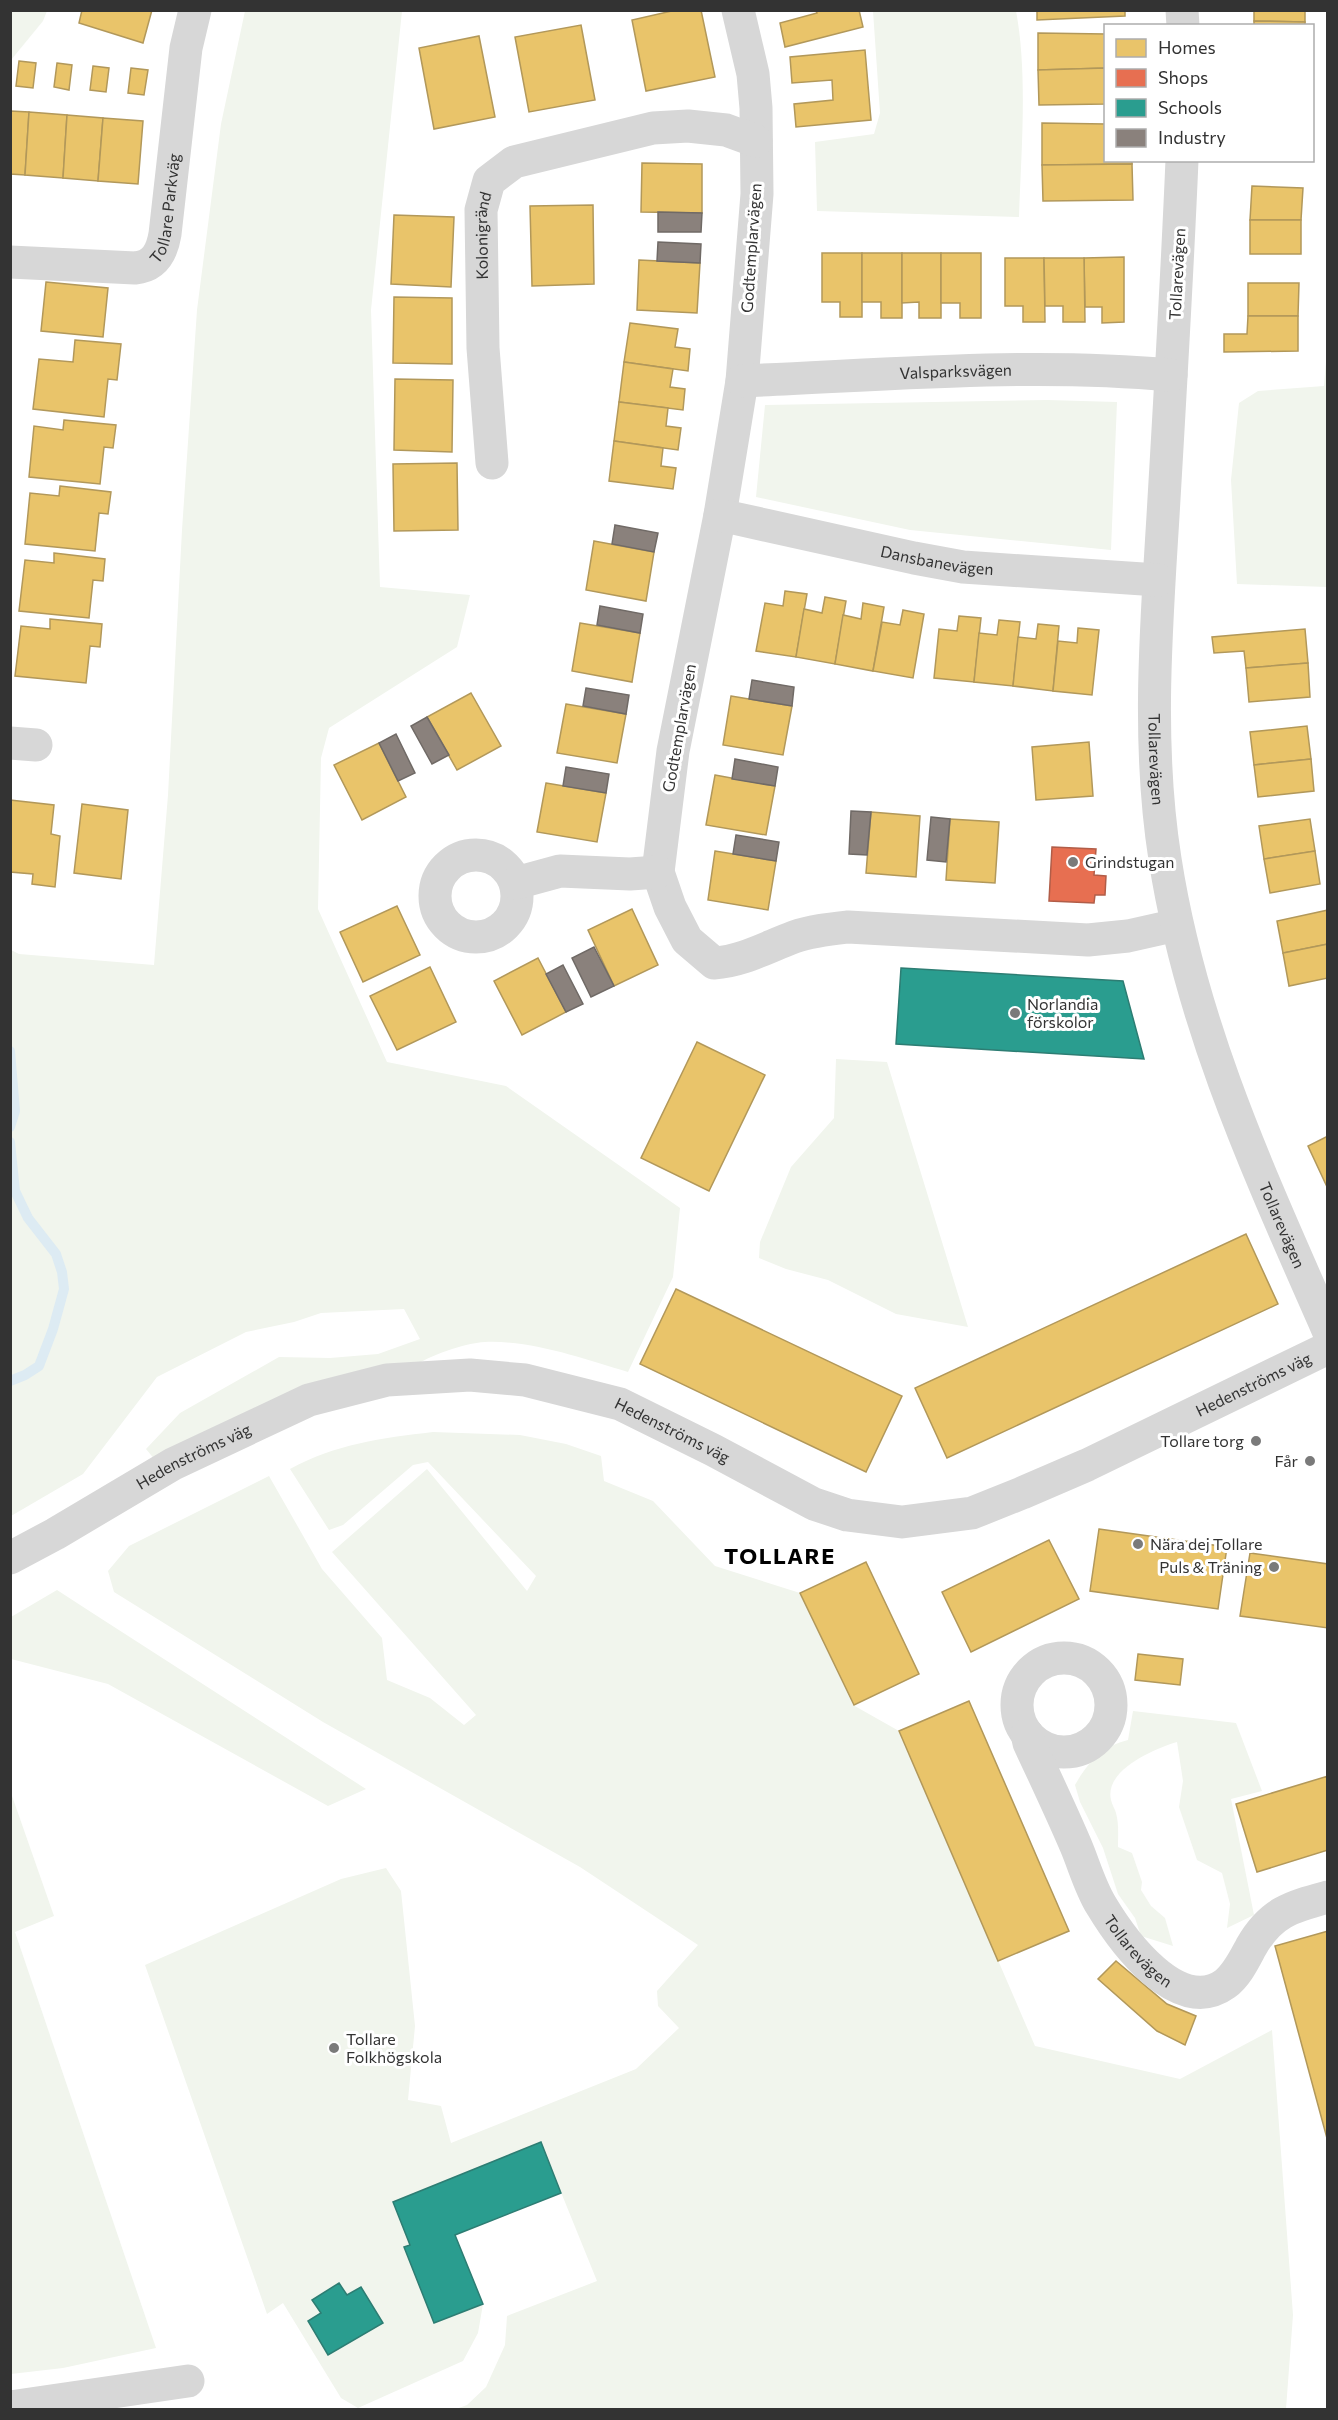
<svg xmlns="http://www.w3.org/2000/svg" width="1338" height="2420" font-family="Commissioner,sans-serif">
<rect width="100%" height="100%" fill="#fff"/>
<!-- green -->
<g fill="#f1f5ed">
<path d="M11,10L47,11L43,21L11,60Z"/>
<path d="M245,11H402L371,310L380,587L470,595L457,647L329,728L321,758L318,909L387,1062L506,1086L680,1208L673,1277L628,1372C584,1359 532,1340 485,1342C464,1343 429,1356 412,1367L160,1466L146,1449L180,1413L279,1357L330,1358L378,1354L420,1339L404,1309L321,1313L294,1322L246,1332L157,1377L83,1474L11,1516V950L19,954L154,965L168,795L182,530L197,310L221,124Z"/>
<path d="M873,11H1016C1028,74 1021,153 1019,217L817,211L815,142L874,134L880,113Z"/>
<path d="M1327,349V587L1237,584L1231,480L1239,403L1258,391L1324,386Z"/>
<path d="M1047,400L1117,402L1111,550L910,530L756,497L765,405Z"/>
<path d="M836,1059L887,1062L968,1327L896,1314L828,1280L786,1269L759,1258L760,1242L791,1167L834,1118Z"/>
<path d="M433,1432L520,1435L566,1444L601,1456L604,1481L653,1501L715,1566L800,1593L853,1705L899,1731L1035,2046L1180,2079L1272,2030L1293,2315L1286,2409H456L467,2405L486,2387L505,2345L507,2316L597,2281L541,2143L393,2202L410,2245L404,2248L434,2323L483,2304L478,2333L463,2361L358,2408L341,2398L283,2303L267,2314L145,1965L341,1879L386,1868L401,1891L415,2026L408,2100L441,2106L451,2143L636,2069L679,2028L658,2006L657,1991L698,1945L580,1867L323,1722L114,1592L108,1571L129,1546L269,1476L322,1569L382,1638L387,1680L430,1698L464,1725L476,1715L332,1552L427,1469L527,1591L536,1576L428,1462L413,1465L343,1525L329,1530L290,1469C336,1444 381,1438 433,1432Z"/>
<path d="M57,1590L94,1614L366,1789L328,1806L108,1684L11,1659V1617Z"/>
<path d="M1133,1711L1236,1723L1262,1791L1231,1799L1254,1915L1227,1928L1230,1904L1222,1873L1197,1860L1179,1807L1183,1781L1177,1742C1154,1749 1104,1770 1111,1800C1112,1805 1115,1809 1116,1813C1119,1824 1118,1836 1118,1847L1132,1853L1142,1882L1141,1890L1151,1906L1165,1918L1173,1946L1141,1936L1135,1918L1118,1894L1103,1848L1080,1802L1075,1785C1088,1762 1103,1746 1128,1740Z"/>
<path d="M11,1793L54,1916L15,1932L156,2348L63,2368L11,2374Z"/>
</g>
<!-- homes -->
<g fill="#e9c46a" stroke="#b2985a" stroke-width="1.5">
<path d="M82,10H152L143,43L79,23Z"/>
<path d="M676,10H701L715,77L646,91L632,20Z"/>
<path d="M816,10H859L863,27L785,47L780,23L817,13Z"/>
<path d="M1037,10H1125V16L1037,20Z"/>
<path d="M1254,10H1305V22L1254,21Z"/>
<path d="M1254,21L1305,22V26H1254Z"/>
<path d="M581,25L595,100L529,112L515,37Z"/>
<path d="M1038,33L1106,34V68L1038,70Z"/>
<path d="M479,36L495,117L434,129L419,48Z"/>
<path d="M865,50L871,120L796,127L794,104L833,100L832,80L792,83L790,57Z"/>
<path d="M19,61L36,63L33,88L16,86Z"/>
<path d="M57,63L72,65L69,90L54,87Z"/>
<path d="M93,66L109,68L106,92L90,90Z"/>
<path d="M131,68L148,70L144,95L128,93Z"/>
<path d="M1106,68V104L1039,105L1038,70Z"/>
<path d="M10,111L29,112L25,175L10,174Z"/>
<path d="M29,112L67,115L63,178L25,175Z"/>
<path d="M67,115L103,118L98,181L63,178Z"/>
<path d="M103,118L143,121L138,184L98,181Z"/>
<path d="M1042,123L1106,124V160H1132V164L1042,165Z"/>
<path d="M642,163L702,164V213L641,212Z"/>
<path d="M1132,164L1133,200L1043,201L1042,165Z"/>
<path d="M1252,186L1303,188L1301,220H1250Z"/>
<path d="M593,205L594,284L532,286L530,206Z"/>
<path d="M394,215L454,217L451,287L391,284Z"/>
<rect x="1250" y="220" width="51" height="34"/>
<path d="M822,253H862V317H840V302H822Z"/>
<path d="M862,253H902V318H881V302H862Z"/>
<path d="M902,253H941V318H919V302L902,303Z"/>
<path d="M941,253H981V318H960V303H941Z"/>
<path d="M1124,257V322L1102,323V307H1085L1084,258Z"/>
<path d="M1005,258H1044L1045,322H1023V306H1005Z"/>
<path d="M1044,258H1084L1085,322H1063V306H1045Z"/>
<path d="M639,260L700,263L697,313L637,310Z"/>
<path d="M46,282L108,288L103,337L41,331Z"/>
<path d="M1248,283H1299L1298,316H1248Z"/>
<path d="M394,297L452,298V364L393,363Z"/>
<path d="M1248,316H1298V351L1224,352V334H1247Z"/>
<path d="M630,323L678,329L675,347L690,349L688,371L624,362Z"/>
<path d="M75,340L121,344L117,380L108,379L104,417L33,409L39,359L73,362Z"/>
<path d="M624,362L673,369L670,387L685,389L683,410L619,402Z"/>
<path d="M395,379L453,380L452,452L394,450Z"/>
<path d="M619,402L668,408L666,426L681,428L678,450L614,441Z"/>
<path d="M64,420L116,425L113,448L104,447L100,484L29,477L34,426L63,430Z"/>
<path d="M614,441L663,448L661,466L676,468L673,489L609,481Z"/>
<path d="M457,463L458,530L394,531L393,464Z"/>
<path d="M60,486L111,492L108,514L99,513L95,551L25,544L30,493L59,496Z"/>
<path d="M594,541L654,552L646,601L586,590Z"/>
<path d="M54,553L105,559L103,581L93,580L89,618L19,611L25,560L54,563Z"/>
<path d="M785,591L807,594L796,657L756,651L765,603L783,606Z"/>
<path d="M825,597L846,601L835,664L796,657L804,609L822,613Z"/>
<path d="M863,603L884,607L873,671L835,664L843,615L861,619Z"/>
<path d="M903,610L924,614L913,678L873,671L882,622L900,625Z"/>
<path d="M959,616L981,618L974,682L934,678L939,629L957,631Z"/>
<path d="M50,619L102,624L100,647L90,646L86,683L15,676L21,626L50,629Z"/>
<path d="M999,620L1020,622L1013,686L974,682L979,633L997,635Z"/>
<path d="M580,623L640,633L632,682L572,671Z"/>
<path d="M1038,624L1059,626L1053,691L1013,686L1018,637L1036,639Z"/>
<path d="M1078,628L1099,630L1092,695L1053,691L1058,641L1077,643Z"/>
<path d="M1305,629L1308,663L1246,668L1244,651L1214,653L1212,637Z"/>
<path d="M1308,663L1310,697L1249,702L1246,668Z"/>
<path d="M471,693L501,746L457,770L427,717Z"/>
<path d="M731,696L792,706L783,755L723,745Z"/>
<path d="M566,704L626,714L617,763L557,753Z"/>
<path d="M1307,726L1311,759L1254,765L1250,732Z"/>
<path d="M1089,742L1093,796L1036,800L1032,747Z"/>
<path d="M379,743L406,797L362,820L334,765Z"/>
<path d="M1311,759L1314,791L1258,797L1254,765Z"/>
<path d="M715,775L775,786L766,835L706,825Z"/>
<path d="M546,783L606,793L597,842L537,832Z"/>
<path d="M10,800L54,805L51,834L60,836L55,887L32,884L33,874L10,872Z"/>
<path d="M82,804L128,810L121,879L74,873Z"/>
<path d="M871,812L920,816L916,877L866,873Z"/>
<path d="M950,819L999,822L995,883L946,880Z"/>
<path d="M1310,819L1315,851L1264,859L1259,826Z"/>
<path d="M715,851L776,861L768,910L708,900Z"/>
<path d="M1315,851L1320,884L1270,893L1264,859Z"/>
<path d="M397,906L420,955L363,982L340,932Z"/>
<path d="M632,909L658,965L614,986L588,930Z"/>
<path d="M1328,910V944L1283,953L1277,921Z"/>
<path d="M1328,944V978L1289,986L1283,953Z"/>
<path d="M538,958L566,1012L522,1035L494,981Z"/>
<path d="M430,967L456,1022L397,1050L370,996Z"/>
<path d="M697,1042L765,1075L709,1191L641,1158Z"/>
<path d="M1328,1136V1189L1308,1146Z"/>
<path d="M1246,1234L1278,1304L947,1458L915,1388Z"/>
<path d="M676,1289L902,1396L866,1472L640,1364Z"/>
<path d="M1099,1529L1227,1547L1218,1609L1090,1591Z"/>
<path d="M1049,1540L1079,1599L971,1652L942,1592Z"/>
<path d="M1250,1553L1328,1564V1628L1240,1616Z"/>
<path d="M866,1562L919,1674L854,1705L800,1593Z"/>
<path d="M1138,1654L1183,1659L1180,1685L1135,1680Z"/>
<path d="M969,1701L1069,1931L998,1961L899,1731Z"/>
<path d="M1328,1776V1850L1257,1872L1236,1804Z"/>
<path d="M1328,1931V2142L1275,1946Z"/>
<path d="M1116,1961L1167,2004L1196,2016L1185,2045L1157,2031L1098,1979Z"/>
</g>
<!-- shops -->
<path fill="#e76f51" stroke="#b15d48" stroke-width="1.5" d="M1052,847L1096,849L1094,875L1106,876L1105,895H1095L1094,903L1049,901Z"/>
<!-- schools -->
<g fill="#2a9d8f" stroke="#2d7d73" stroke-width="1.5">
<path d="M901,968L1123,981L1144,1059L896,1044Z"/>
<path d="M541,2142L561,2193L455,2235L483,2304L434,2323L404,2247L410,2245L393,2202Z"/>
<path d="M339,2283L347,2295L361,2287L383,2323L328,2355L308,2321L321,2313L312,2300Z"/>
</g>
<!-- industry -->
<g fill="#8a817c" stroke="#706a66" stroke-width="1.5">
<path d="M658,212L702,213L701,232H658Z"/>
<path d="M658,242L701,244L700,263L657,261Z"/>
<path d="M615,525L658,533L654,552L612,544Z"/>
<path d="M600,606L643,614L640,633L597,625Z"/>
<path d="M752,680L794,687L792,706L749,699Z"/>
<path d="M586,688L629,695L626,714L583,706Z"/>
<path d="M427,717L449,755L432,764L411,726Z"/>
<path d="M396,734L415,773L398,781L379,743Z"/>
<path d="M735,759L778,767L775,786L732,779Z"/>
<path d="M566,767L609,774L606,793L563,786Z"/>
<path d="M851,811L871,812L867,855L849,854Z"/>
<path d="M931,817L950,819L946,862L927,860Z"/>
<path d="M736,835L779,842L776,861L733,854Z"/>
<path d="M594,947L614,986L591,997L572,958Z"/>
<path d="M563,965L583,1004L566,1012L546,974Z"/>
</g>
<g fill="none" stroke-linecap="round" stroke-linejoin="round">
<!-- stream -->
<g stroke="#ddebf3" stroke-width="10">
<path d="M10,1051L15,1111L10,1127"/>
<path d="M10,1142L15,1191L28,1218L56,1254L62,1272L64,1289L53,1329L39,1366L25,1375L10,1381"/>
</g>
<!-- minor -->
<g stroke="#d7d7d7" stroke-width="33">
<path d="M738,10L753,74L756,108L757,194L742,381L720,515L673,751L658,872L670,907L687,940L714,963C743,961 767,947 794,937C811,931 830,929 848,927L1088,940L1128,936L1177,925"/>
<path d="M1182,10L1183,26"/>
<path id="s1" d="M1182,160C1177,279 1170,397 1163,516C1156,630 1147,745 1165,859C1191,1027 1260,1175 1328,1330"/>
<path id="s2" d="M10,262L135,268C155,266 162,252 165,234L186,48L195,10"/>
<path id="s3" d="M742,381C884,375 1029,362 1171,375"/>
<path id="s4" d="M492,463L483,348L481,210L489,181L514,162L653,128L688,126L726,130L756,141"/>
<path id="s5" d="M720,515L914,558L963,567L1158,580"/>
<path d="M10,743L36,745"/>
<circle cx="476" cy="896" r="41"/>
<path d="M516,883L560,871L630,874L658,872"/>
<path id="s6" d="M10,1558L55,1534L173,1464L309,1400L387,1380L470,1375L525,1380L620,1404L713,1450L814,1504L847,1515L902,1522L972,1513L1022,1493L1087,1465L1328,1348"/>
<circle cx="1064" cy="1705" r="47"/>
<path id="s7" d="M1027,1734L1029,1743C1045,1777 1061,1811 1076,1846C1084,1865 1090,1887 1101,1905C1122,1940 1178,2018 1225,1984C1237,1975 1244,1960 1251,1947C1271,1912 1291,1907 1328,1897"/>
<path d="M10,2407L188,2381"/>
</g>
</g>
<!-- markers -->
<g fill="#7a7a7a" stroke="#fff" stroke-width="2">
<circle cx="1073" cy="862" r="6"/>
<circle cx="1015" cy="1013" r="6"/>
<circle cx="1256" cy="1441" r="6"/>
<circle cx="1310" cy="1461" r="6"/>
<circle cx="1138" cy="1544" r="6"/>
<circle cx="1274" cy="1567" r="6"/>
<circle cx="334" cy="2048" r="6"/>
</g>
<g text-anchor="middle" stroke-width="6" stroke-linejoin="round" paint-order="stroke">
<!-- street labels -->
<g font-size="16" fill="#333" stroke="#fff">
<text dy="6" stroke="none"><textPath href="#s2" startOffset="200">Tollare Parkväg</textPath></text>
<text dy="6" stroke="none"><textPath href="#s4" startOffset="228">Kolonigränd</textPath></text>
<text transform="translate(751 248) rotate(-86)" y="6">Godtemplarvägen</text>
<text transform="translate(1177 274) rotate(-87)" y="6">Tollarevägen</text>
<text dy="6" stroke="none"><textPath href="#s3" startOffset="214">Valsparksvägen</textPath></text>
<text dy="6" stroke="none"><textPath href="#s5" startOffset="222">Dansbanevägen</textPath></text>
<text transform="translate(679 728) rotate(-80)" y="6">Godtemplarvägen</text>
<text dy="6" stroke="none"><textPath href="#s1" startOffset="600">Tollarevägen</textPath></text>
<text dy="6" stroke="none"><textPath href="#s1" startOffset="1086">Tollarevägen</textPath></text>
<text dy="6" stroke="none"><textPath href="#s6" startOffset="1344">Hedenströms väg</textPath></text>
<text dy="6" stroke="none"><textPath href="#s6" startOffset="714">Hedenströms väg</textPath></text>
<text dy="6" stroke="none"><textPath href="#s6" startOffset="210">Hedenströms väg</textPath></text>
<text dy="6" stroke="none"><textPath href="#s7" startOffset="246">Tollarevägen</textPath></text>
</g>
<!-- poi labels -->
<g font-size="16" fill="#333" stroke="#fff" text-anchor="start">
<text x="1085" y="868">Grindstugan</text>
<text x="1027" y="1010">Norlandia<tspan x="1027" dy="18">förskolor</tspan></text>
<text x="1244" y="1447" text-anchor="end">Tollare torg</text>
<text x="1298" y="1467" text-anchor="end">Får</text>
<text x="1150" y="1550">Nära dej Tollare</text>
<text x="1262" y="1573" text-anchor="end">Puls &amp; Träning</text>
<text x="346" y="2045">Tollare<tspan x="346" dy="18">Folkhögskola</tspan></text>
</g>
<!-- district labels -->
<g font-size="22" font-weight="bold" letter-spacing="1.5" fill="#000" stroke="#fff">
<text x="780" y="1564">TOLLARE</text>
</g>
</g>
<!-- border -->
<rect width="1338" height="2420" fill="none" stroke="#333333" stroke-width="24"/>
<!-- legend -->
<rect x="1104" y="24" width="210" height="138" fill="#ffffff" stroke="#adadad" stroke-width="1.5"/>
<rect x="1116" y="39" width="30" height="18" fill="#e9c46a" stroke="#adadad" stroke-width="1.5"/>
<text x="1158" y="54" font-size="18" fill="#333333">Homes</text>
<rect x="1116" y="69" width="30" height="18" fill="#e76f51" stroke="#adadad" stroke-width="1.5"/>
<text x="1158" y="84" font-size="18" fill="#333333">Shops</text>
<rect x="1116" y="99" width="30" height="18" fill="#2a9d8f" stroke="#adadad" stroke-width="1.5"/>
<text x="1158" y="114" font-size="18" fill="#333333">Schools</text>
<rect x="1116" y="129" width="30" height="18" fill="#8a817c" stroke="#adadad" stroke-width="1.5"/>
<text x="1158" y="144" font-size="18" fill="#333333">Industry</text>
</svg>
